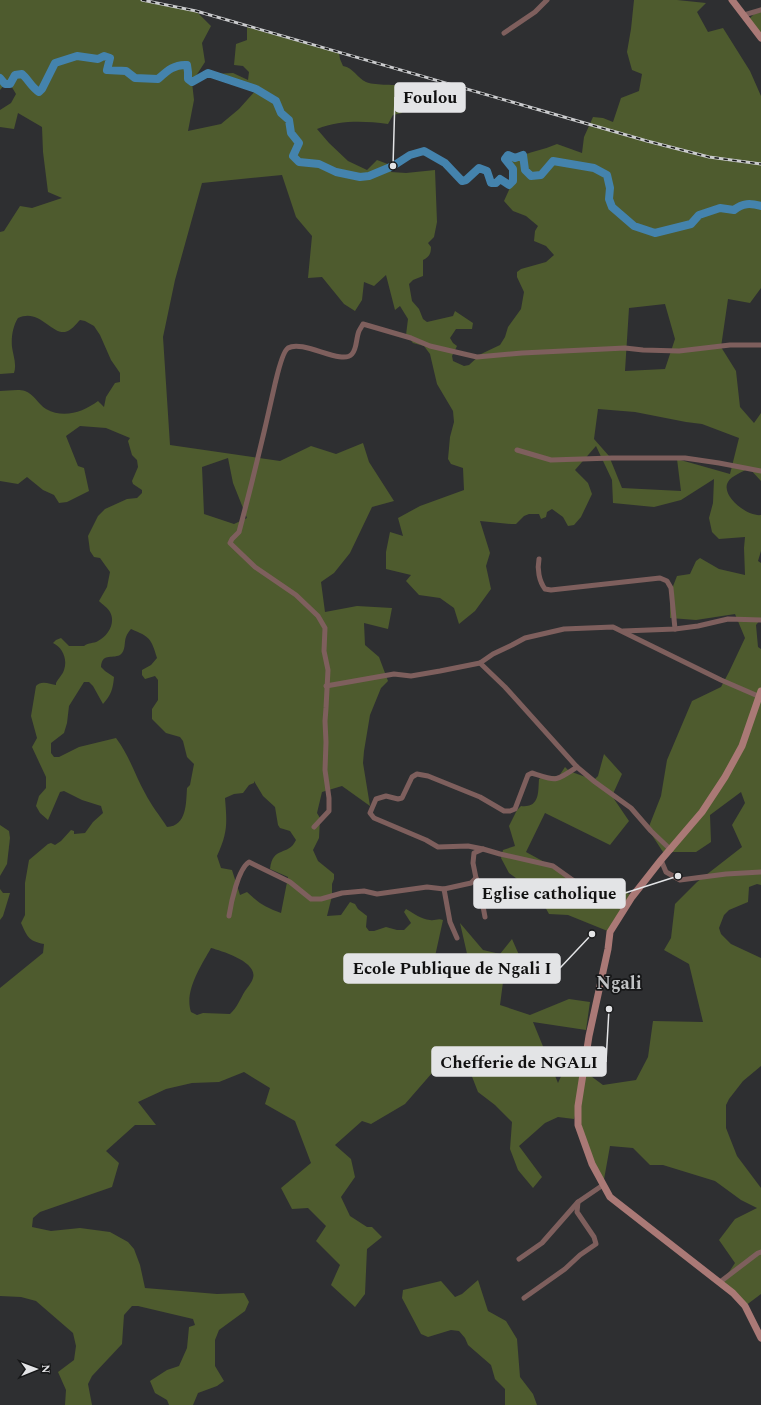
<svg xmlns="http://www.w3.org/2000/svg" width="761" height="1405" font-family="Spectral,serif">
<rect width="100%" height="100%" fill="#2e2f31"/>
<!-- green -->
<g fill="#4e5b2e" fill-rule="evenodd">
<path d="M0,0H142L196,11L211,26L202,43L205,62L192,82L194,100L188,131L221,124L239,109L256,90L213,74L233,73L248,80L249,72L243,66L234,65L236,44L247,40V27L339,53L340,59L343,66C354,68 357,78 366,82C372,85 395,85 402,85L406,95L402,113L393,115L388,124C363,121 341,120 317,129L329,143L348,161L367,170L377,160L393,166L391,172L406,173L435,170L437,222L434,237L428,243L431,247C431,254 429,257 423,260V276L413,280L409,284L412,301L419,309L423,319L427,322L453,316L455,311L473,323L472,329H456L450,338L453,343L457,346L452,356L453,361L464,366L469,365L481,354L500,345L505,337L508,327L521,309L524,292L517,277V272L521,269L546,262L554,255L546,246L534,241L535,231L538,226L526,216L513,211L504,201L513,181V169L505,159L508,155L515,158C529,152 543,150 557,144L582,153L584,137L593,117L603,118L613,122L621,98L639,91L642,74L632,70L627,52L631,29L634,0H677L706,3L697,12L708,32L723,28L750,71L761,96V288L750,303L728,299L721,347L736,371L740,407L754,423L761,413V481L749,468C743,472 731,476 728,482C720,496 748,517 761,515V551L758,561L761,563V619L756,625L758,647L761,649V885L757,884L749,887L748,902L729,910L724,915L719,928L721,934L731,944L761,958V1066L743,1081L729,1099L726,1105V1128L737,1156L761,1188V1294L745,1306L720,1282L729,1272L735,1263L719,1240L735,1219L757,1208L741,1200L715,1181L663,1165H650L633,1148L610,1146L603,1185L592,1164L577,1109L574,1119L558,1117L545,1123L519,1146L542,1177L533,1188L518,1170L510,1149L512,1122L495,1105L478,1092L464,1056L445,1065L432,1073L405,1104L371,1124L362,1121L335,1145L351,1159L355,1177L341,1197L350,1216L367,1227H372L382,1237L367,1249L365,1294L355,1307L331,1285L340,1265L316,1241L326,1226L308,1208L292,1209L281,1188L311,1163L295,1121L265,1104L270,1088L244,1072L219,1082L192,1083L166,1089L138,1102L156,1125H135L106,1151L119,1163L112,1187L40,1212L33,1218L32,1227L51,1231L80,1228L110,1232L128,1242L134,1249L140,1265L145,1288L217,1294L244,1293L249,1302L245,1311L219,1330L215,1340V1366L224,1381L217,1386L198,1393L193,1405H169L167,1400L155,1393L150,1381L167,1370L179,1366L187,1348L189,1327L195,1325L193,1319L138,1306H132L124,1315L122,1344L92,1376L88,1384L92,1405H65L66,1390L58,1372L74,1360L76,1346L73,1333L36,1301L21,1297L0,1296V988L43,953L44,944C28,941 27,936 21,923L25,915V883L29,860L48,844L51,843L55,845L61,841L71,830L74,831V834L85,833L93,822L103,813L101,806L82,800L64,791L60,792L48,820L40,813L36,806L39,796L46,788V777L32,747L37,738L31,716L36,686C41,680 50,684 56,685V683C58,679 63,674 64,670C68,659 62,647 53,643L56,640L61,638L69,646H84C89,642 93,644 98,641C108,636 116,623 110,612C108,608 102,604 99,601L107,587L110,572L100,558L94,557L90,551L88,536L98,516L105,509L127,499L137,498L142,493V490L133,484L132,481L138,467L137,460L132,455L128,441L130,438L106,428L80,426L66,436L78,466L84,468L89,491L67,502L59,503L54,495L43,490L27,477L18,484L0,481V391C8,391 18,389 25,391C34,394 38,404 46,409C64,419 83,412 98,401L104,407L106,397L115,383L120,382V373L111,360L100,335L94,326L85,321L80,320C76,324 71,331 65,332C51,334 39,308 18,318C13,326 11,337 12,347C13,355 17,364 14,373L0,374V232L4,231L20,206L32,208L62,198L48,192L43,152L42,127L18,113L14,129L0,127V110L11,103L16,94L10,84H5L0,90ZM282,175L296,217L312,236L308,278L322,277L344,304L355,311L362,300L364,282L374,286L386,275L395,310L400,306L408,319L406,335L413,343L424,346L430,354L437,384L453,411L454,422L450,437L448,459L451,464L463,468L464,490L420,506L398,518L403,536L390,532L386,552V569L411,575L406,581L419,595L440,598L454,608L459,624L475,611L491,589L486,566L490,553L480,521L511,524H516L524,516L529,514H539L541,519L546,517L547,512L552,509L563,517L568,526L574,525L581,517L592,494L588,483L575,470L596,446L612,480L613,503L654,507L681,500L714,479L713,503L709,518L712,532L719,539L745,537L744,548L745,575L719,569L700,558L696,561L690,574L677,576L670,594V618L696,620L735,614L745,638L729,672L721,687L692,701L667,760L661,796L648,829L663,852H696L711,842L710,815L741,792L745,803L732,825L742,847L697,882L675,904L671,938L664,950L689,964L703,1022L653,1021L648,1057L636,1080L603,1085L580,1068L563,1072L558,1083L533,1022L586,1030L590,1002L569,999L530,1015L500,1005L503,982L523,964L512,939L500,954L483,950L460,923L468,958L459,963L434,961L443,920C438,918 435,921 430,920C421,919 413,913 406,909L404,912L411,923L404,930H397L386,927L374,931H369L366,927L367,916L358,909L355,904L350,902L341,915L327,916L332,896V884L334,879V874L318,861L313,850L319,838L320,818L317,813L322,792L342,786L370,806L363,763L364,751L370,715L381,688L388,681L379,657L365,645L364,623L388,629L392,608L357,606L325,612L321,582L334,573L350,553L372,507L394,501L369,462L363,443L336,454L311,446L280,461L170,445L163,337L175,280L202,183ZM665,304L675,339L665,369L625,371L629,308ZM598,409L635,412L686,422L702,424L739,438L730,474L677,459L681,491L622,488L609,456L594,439ZM228,458L233,483L247,518L234,524L204,514L202,467ZM131,629C150,637 151,638 157,658L151,665L142,670V675L145,679L155,676L158,680V700L152,709V719L166,733L180,737L183,741L187,757L194,764L190,785L187,788C186,803 187,826 167,827C160,816 151,805 145,793C135,775 129,755 116,738L79,747L59,757H54L51,753V743L64,733L67,723L69,706L84,682H89L93,686L103,704C111,695 113,689 114,677L105,671L101,667C102,653 111,659 120,655C126,651 124,642 126,637C127,634 129,631 131,629ZM254,781L263,796L275,807L278,825L280,828L290,831L296,840C288,857 273,845 270,869L288,877L281,913C265,907 260,904 247,892L240,895L232,870L221,868L217,856C228,832 227,823 225,798L234,794L243,793L249,785L254,783ZM211,948C222,951 258,962 253,978C252,982 248,987 245,991C240,999 237,1008 230,1014L203,1013L197,1015L191,1012C184,991 201,966 211,948Z"/>
<path d="M761,7V38L748,20Z"/>
<path d="M604,754L622,774L612,796L629,821L610,845L545,813L526,852L592,888L612,879L632,897L610,932L568,915L549,914L544,905L536,897L535,892L509,873L501,858L503,850L515,846L509,826L517,810L521,806C540,808 538,792 539,779L544,776H559L565,767L569,771L594,780L598,776Z"/>
<path d="M0,825L9,831L10,838L7,864L0,876Z"/>
<path d="M0,889L3,893H10L3,916L0,920Z"/>
<path d="M478,1280L488,1311L506,1321L517,1339L520,1377L533,1394L537,1405H505V1389L495,1379L491,1365L468,1345L465,1338L459,1331L451,1330L428,1337L421,1334L402,1298L403,1290L441,1281L455,1297L462,1294Z"/>
</g>
<g fill="none" stroke-linecap="round" stroke-linejoin="round">
<!-- river -->
<path stroke="#4483ad" stroke-width="8" d="M0,78L5,84H10L15,75L22,74C28,79 32,88 39,92L42,89L55,63L77,56L98,59L104,56L110,58L107,70L126,71L135,78L158,79C167,71 174,64 187,65L188,72V79L192,82L208,73L256,89L276,101L281,113L289,120L291,133L299,143L293,156L299,162L319,164L336,172L360,177L369,176L393,166L410,155L424,151L445,163L462,181L466,180L479,168L487,171L491,183H496L500,179L509,185L513,181V169L505,159L508,155L515,158L523,155L525,170L531,176L541,175L553,161L594,168L607,175L610,188L609,199L612,207L634,226L655,233L691,224L699,215L720,208L734,210C743,203 750,203 761,206"/>
<!-- street -->
<g stroke="#7e5f5d" stroke-width="5">
<path d="M744,15L761,10"/>
<path d="M504,33L535,12L547,0"/>
<path d="M517,450L551,460L612,458H685L719,463L761,471"/>
<path d="M539,559C537,569 539,581 545,589L551,590L660,578L667,581L671,588L675,629"/>
<path d="M623,631L675,629L698,626L728,619L761,620"/>
<path d="M480,663L505,687L577,767L595,782L631,808L651,831L671,850"/>
<path d="M326,686L394,674L411,676L440,671L480,663L493,654L512,645L525,638L564,629L613,627L721,680L758,696"/>
<path d="M314,827L329,811V798L325,770L326,742L325,721L326,708L328,670L324,651L325,628L318,616L296,595L255,567L230,543L232,539L239,532C252,483 264,434 275,384C277,376 282,352 288,348C303,339 342,366 352,354C357,349 356,338 359,331C360,329 362,326 363,324L411,338L430,346L477,357L522,353L625,348L643,350L679,351L730,345H761"/>
<path d="M483,849L468,846L438,847L426,840L374,818L370,813L376,799L386,796L398,799L402,798L412,777L417,774L428,776L480,797L504,811H510L515,809L528,775L532,773C557,781 555,782 577,767"/>
<path d="M661,860L666,872L680,880L726,874L761,872"/>
<path d="M476,878L479,885L485,917"/>
<path d="M444,889L450,922L457,938"/>
<path d="M229,916C231,903 238,869 249,862L290,882L311,899H321L342,893L364,891L377,894L427,887L444,889L471,883L476,878L473,863L474,853L483,849L500,854L553,866L574,881L603,895L624,909"/>
<path d="M519,1259L542,1243L578,1202L603,1185"/>
<path d="M720,1282L758,1253L761,1252"/>
<path d="M524,1298L565,1269L580,1255L596,1244L594,1237L577,1212L578,1202"/>
</g>
<!-- secondary -->
<g stroke="#aa7976" stroke-width="7">
<path d="M732,0L761,38"/>
<path d="M761,691L742,746L725,777L702,812L661,860L632,897L610,932L608,949L589,1036L578,1106V1125L592,1164L610,1197L733,1293L745,1306L761,1338"/>
</g>
<!-- rail casing -->
<g stroke="#cacbcd" stroke-width="3">
<path id="rail" d="M142,0L196,11L647,141L709,157L761,164"/>
</g>
<!-- rail -->
<use href="#rail" stroke="#161718" stroke-width="1.5" stroke-dasharray="4.5" stroke-linecap="butt"/>
</g>
<g text-anchor="middle" stroke-width="3.5" stroke-linejoin="round" paint-order="stroke">
<!-- quarter labels -->
<g font-size="18" font-weight="bold" fill="#c1c3c5" stroke="#161718">
<text x="619" y="989">Ngali</text>
</g>
</g>
<!-- callouts -->
<path fill="none" stroke="#e3e4e6" stroke-width="1.5" d="M393 166L395 97M678 876L625 893M592 934L560 968M609 1009L606 1062"/>
<g fill="#e3e4e6" stroke="#161718" stroke-width="1.5">
<circle cx="393" cy="166" r="4"/>
<circle cx="678" cy="876" r="4"/>
<circle cx="592" cy="934" r="4"/>
<circle cx="609" cy="1009" r="4"/>
</g>
<g fill="#e3e4e6" stroke="#e3e4e6" stroke-width="1.5">
<rect x="395" y="83" width="70" height="29" rx="4"/>
<rect x="474" y="879" width="151" height="29" rx="4"/>
<rect x="344" y="954" width="216" height="29" rx="4"/>
<rect x="432" y="1047" width="174" height="29" rx="4"/>
</g>
<g font-size="17" text-anchor="middle" font-weight="bold" fill="#111">
<text x="430" y="103">Foulou</text>
<text x="549" y="899">Eglise catholique</text>
<text x="452" y="974">Ecole Publique de Ngali I</text>
<text x="519" y="1068">Chefferie de NGALI</text>
</g>
<!-- north arrow -->
<g transform="translate(36 1369) rotate(89)" stroke="#161718" stroke-width="3" paint-order="stroke">
<path d="M0-3L7 15L0 10L-7 15Z" fill="#e3e4e6"/>
<text y="-6" font-size="11" font-weight="bold" text-anchor="middle" fill="#e3e4e6">N</text>
</g>
</svg>
